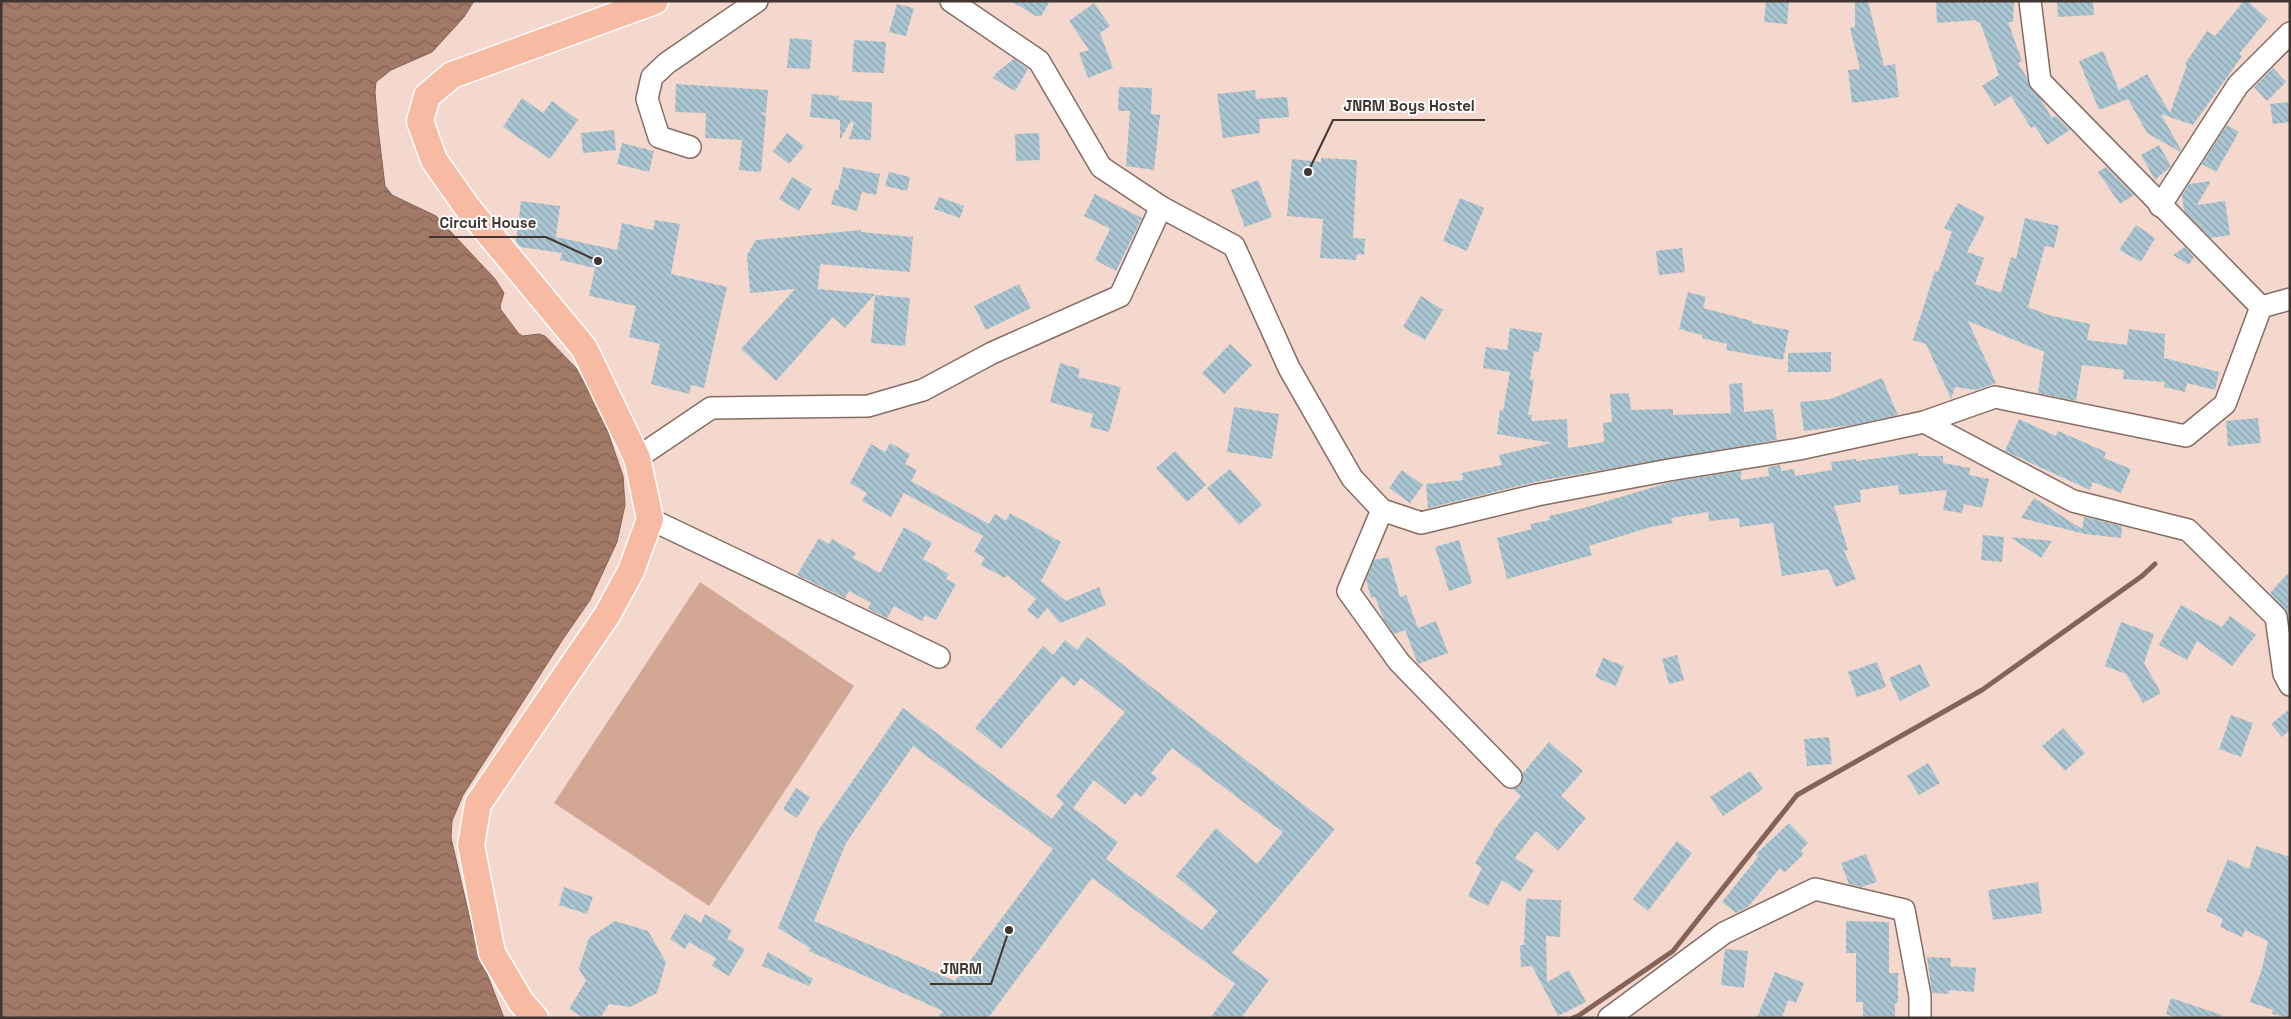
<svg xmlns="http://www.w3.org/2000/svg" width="2291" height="1019" font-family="'Space Grotesk',sans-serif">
<defs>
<pattern id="water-waves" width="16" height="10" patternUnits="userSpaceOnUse" patternTransform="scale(1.25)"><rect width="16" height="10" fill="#a27867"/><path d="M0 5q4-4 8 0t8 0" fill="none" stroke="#856355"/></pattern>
<pattern id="building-back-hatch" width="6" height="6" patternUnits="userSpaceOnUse" patternTransform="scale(1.25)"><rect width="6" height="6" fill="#abc6d3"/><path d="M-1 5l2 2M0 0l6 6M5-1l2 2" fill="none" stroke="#8da2ac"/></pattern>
</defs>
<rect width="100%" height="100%" fill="#f4d8cd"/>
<!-- green -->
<path fill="#d3a795" d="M700,582L854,686L709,906L554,803Z"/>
<!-- water -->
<path fill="url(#water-waves)" stroke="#856457" d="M1,1H474L464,17L432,52L391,70L376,82L375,92L378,128L385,186L392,195L436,216L495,279L504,293L500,306L501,310L519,334L523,336L539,334L545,336L576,368L602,415L623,476L625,505L617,542L590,600L563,639L463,795L452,821L451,838L476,945L504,1018H1Z"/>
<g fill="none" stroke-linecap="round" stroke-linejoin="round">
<!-- stream -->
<path stroke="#856457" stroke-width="5" d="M1573,1018L1578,1016L1673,951L1797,795L1982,690L2142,576L2155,564"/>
</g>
<!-- building -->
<g fill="url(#building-back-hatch)" fill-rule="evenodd">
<path d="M1011,1H1050L1041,16H1036Z"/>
<path d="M1766,1H1789L1787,24L1764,22Z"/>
<path d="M1855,1H1868L1884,66L1895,64L1899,97L1852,103L1848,70L1860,69L1850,28L1855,27Z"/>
<path d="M1936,1H2014L2013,22H2008L2022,61L2018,63L2027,78L2031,89L2040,98L2052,118L2056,116L2070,130L2047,145L2035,126L2031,128L2011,96L1995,106L1982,86L1999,75L1980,22H1976L1977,20L1937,23Z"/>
<path d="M2057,1H2093L2094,15L2058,17Z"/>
<path d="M2244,1H2247L2268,19L2239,54L2242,56L2193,125L2161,114L2181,150L2180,152L2147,133L2128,99L2099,110L2079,61L2103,51L2119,90L2147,74L2170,113L2187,65L2185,64L2207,31L2215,36Z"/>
<path d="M1094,3L1110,26L1100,33L1113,68L1088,78L1079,53L1089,50L1069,21Z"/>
<path d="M897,4L914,8L906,36L889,32Z"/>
<path d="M790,38L812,40L810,69L787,68Z"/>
<path d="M854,40L886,42L884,73L852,72Z"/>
<path d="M1014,59L1028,69L1015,91L993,78L997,72Z"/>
<path d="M2273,68L2286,82L2267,101L2254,87Z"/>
<path d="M676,84L768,90L766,113L761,112L766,116L761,172L739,170L742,140L705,138L706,113L675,112Z"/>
<path d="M1119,87L1152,88L1151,114L1160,115L1154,170L1126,166L1130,111H1118Z"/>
<path d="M1255,90L1256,99L1287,97L1289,117L1259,119L1260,133L1223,138L1217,94Z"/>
<path d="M812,94L839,96L838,100L872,102L871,140L849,139L854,123L851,121L840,140V120L810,117Z"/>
<path d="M522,98L543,113L552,101L578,120L550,159L503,127Z"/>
<path d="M2290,102V122L2273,124L2270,104Z"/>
<path d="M2227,125L2239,132L2216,172L2202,164Z"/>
<path d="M614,130L616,150L583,153L581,133Z"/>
<path d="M787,133L804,146L789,164L773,151Z"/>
<path d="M1039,133L1040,160L1016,161L1015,134Z"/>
<path d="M622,143L654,151L649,172L617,164Z"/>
<path d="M2159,145L2171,166L2155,180L2141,155Z"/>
<path d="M1321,158L1357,160L1353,238L1365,239L1364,255L1357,254L1356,260L1320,258L1323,219L1287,216L1292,159L1321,162Z"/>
<path d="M843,167L880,174L876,195L862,192L857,211L831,204L835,190H838Z"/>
<path d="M2106,167L2134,195L2120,204L2098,172Z"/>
<path d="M889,172L910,177L907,191L885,186Z"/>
<path d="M792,177L812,189L799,211L779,199Z"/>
<path d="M1258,180L1272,217L1245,227L1231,190Z"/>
<path d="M2211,181L2197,205L2225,201L2230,235L2211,238L2184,211L2182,195L2189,184Z"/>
<path d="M1095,194L1142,218L1116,271L1095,260L1110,229L1084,216Z"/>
<path d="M939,197L964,206L960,218L934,209Z"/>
<path d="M1460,198L1484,208L1467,251L1443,241Z"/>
<path d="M521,201L560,206L556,237L617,250L622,223L653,230L655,220L680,224L671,274L727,287L704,388L691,385L689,394L651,384L660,344L629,337L636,306L589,296L595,268L560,260L562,253L520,247L516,242Z"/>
<path d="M1958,203L1985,217L1967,252L1984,258L1975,284L2001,293L2011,257L2016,259L2025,218L2059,226L2054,248L2045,246L2028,307L2048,315L2090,324L2087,340L2127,345L2129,329L2165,334L2164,358L2219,372L2215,390L2187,383L2185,392L2164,387L2165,382L2123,379L2124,370L2082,365L2076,401L2038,393L2044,352L1968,321L1996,383L1976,390L1955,387L1951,399L1926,344L1913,340L1935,271L1938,272L1952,232L1944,228Z"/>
<path d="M2136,225L2155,238L2141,262L2119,250Z"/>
<path d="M861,230V232L913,237L910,272L820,264L818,289L875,294L845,328L833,317L776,381L741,349L795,289L750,293L747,255L756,240Z"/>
<path d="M2185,247L2194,257L2189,265L2173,255Z"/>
<path d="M1682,248L1685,272L1659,275L1656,251Z"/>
<path d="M1019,284L1031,308L986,330L974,306Z"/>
<path d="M1688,292L1706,297L1703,308L1752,321V323L1789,330L1783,360L1726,350L1727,344L1702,338V335L1679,329Z"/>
<path d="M875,295L910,298L905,346L871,343Z"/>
<path d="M1421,296L1443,310L1425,340L1403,327Z"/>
<path d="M1510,328L1542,333L1539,352L1534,351L1530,379L1534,380L1528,415H1532L1531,421L1567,419L1568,448L1604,442L1603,423L1612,422L1610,394L1629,393L1631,410L1673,409V415L1731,413L1729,384L1742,383L1744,412L1773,409L1777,440L1544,480L1428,508L1426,484L1463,480L1462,473L1502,465L1499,455L1552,443L1497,434L1500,410L1503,411L1510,372L1483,368L1486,347L1507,350Z"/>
<path d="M1230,344L1252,365L1224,394L1202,373Z"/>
<path d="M1831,352V372H1788V353Z"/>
<path d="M1060,363L1080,369L1078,377L1121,387L1109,432L1090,427L1093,414L1050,402Z"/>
<path d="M1882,378L1898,415L1853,425L1804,431L1800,402L1831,399Z"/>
<path d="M1234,407L1279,414L1272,459L1227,452Z"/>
<path d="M2258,418L2261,443L2228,446L2226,421Z"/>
<path d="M2019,419L2056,436L2058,431L2106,452L2104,458L2131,469L2121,493L2093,482L2090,490L2005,451Z"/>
<path d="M890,443L910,454L905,464L917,470L911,481L989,524L995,514L1006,521L1010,513L1061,542L1041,581L1066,601L1099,587L1106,605L1060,623L1047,608L1038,619L1027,610L1036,599L1007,575L1005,578L981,565L985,558L974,552L983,536L904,493L891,517L862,501L867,493L850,483L871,444L885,452Z"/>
<path d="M1175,451L1206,485L1187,502L1156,468Z"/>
<path d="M1917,453L1918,456H1943V463L1970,468L1969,475L1989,479L1982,508L1964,504L1962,513L1943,510L1947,490L1899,495L1898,485L1860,490L1861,502L1834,506L1848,550L1844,551L1856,579L1836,587L1828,569L1782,576L1773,523L1740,527L1739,518L1709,521L1708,512L1671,518L1673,523L1651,527L1589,546L1592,555L1507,579L1497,538L1532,529L1530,524L1550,520L1549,516L1580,509L1671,482L1741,471V480L1769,476L1768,467L1780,465L1781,471L1794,469L1795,476L1832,470L1831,462L1856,459V461Z"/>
<path d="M1230,469L1262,505L1239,525L1207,488Z"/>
<path d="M1402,470L1423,485L1410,503L1389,488Z"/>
<path d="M2034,498L2082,529L2084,517L2122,526L2121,538L2085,534L2021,518Z"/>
<path d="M904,527L932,543L923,559L949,574L946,579L956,584L936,620L925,615L922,621L894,606L887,618L868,609L871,603L849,591L845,598L797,575L819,538L829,544L832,539L856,553L853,558L880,573Z"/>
<path d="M1983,535L2004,537L2002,562L1981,560Z"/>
<path d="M2010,537L2052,541L2041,558Z"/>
<path d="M1459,540L1472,583L1449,591L1435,547Z"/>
<path d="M1389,557L1400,597L1406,595L1418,628L1436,621L1448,653L1418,664L1405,630L1394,634L1384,620L1375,597L1371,598L1366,580L1374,560Z"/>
<path d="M2290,571V616L2270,593Z"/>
<path d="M2181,605L2222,627L2230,616L2256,635L2232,666L2197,641L2187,660L2159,645Z"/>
<path d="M2121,622L2154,634L2144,663L2161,693L2143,703L2126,674L2105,666Z"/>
<path d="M1087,637L1335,829L1232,953L1269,980L1241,1018H1210L1235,984L1092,878L988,1018H938L943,1011L809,951L810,948L778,928L818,831L903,708L1052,819L1064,803L1056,796L1125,712L1081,678L1074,686L1062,676L1001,749L975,728L1043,646L1053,655L1065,640L1077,650ZM913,746L1053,849L955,981L814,921L846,843ZM1172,748L1283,832L1257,864L1216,828L1176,876L1218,911L1202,930L1106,859L1118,842L1073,808L1094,780L1125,805L1136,792L1141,797L1157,778L1151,773Z"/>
<path d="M1677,655L1684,680L1669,684L1662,659Z"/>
<path d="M1603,658L1624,666L1616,686L1595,677Z"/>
<path d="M1877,662L1886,687L1857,697L1848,672Z"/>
<path d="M1920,664L1930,686L1900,701L1889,678Z"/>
<path d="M2290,709V730L2282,737L2271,724Z"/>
<path d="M2231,715L2253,723L2241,757L2219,749Z"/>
<path d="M2063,728L2085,753L2065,771L2042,746Z"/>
<path d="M1829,737L1832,764L1807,766L1804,739Z"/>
<path d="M1549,742L1583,771L1561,796L1586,818L1558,851L1536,831L1515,858L1534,870L1520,892L1502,880L1488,906L1468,896L1482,868L1475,863L1494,832L1493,831L1521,796L1513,789L1520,786L1523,780V773Z"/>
<path d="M1928,763L1940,783L1919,795L1907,776Z"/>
<path d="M1750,771L1763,789L1723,816L1710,797Z"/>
<path d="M796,788L810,797L797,818L783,809Z"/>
<path d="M1789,823L1808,843L1801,850L1804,854L1784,873L1780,868L1748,907L1736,913L1722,902L1758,857L1756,854Z"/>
<path d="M1677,841L1692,853L1648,911L1633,899Z"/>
<path d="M2256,846L2290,857V1018L2272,1014L2273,1010L2250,1002L2262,969L2268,941L2245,930L2242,937L2220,927L2223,919L2206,911L2228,859L2249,869Z"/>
<path d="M1866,854L1877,882L1862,887L1849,884L1841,863Z"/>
<path d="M2038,882L2042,913L1993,920L1988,890Z"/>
<path d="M564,887L593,897L587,914L559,905Z"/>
<path d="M1526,899L1561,900L1560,937L1546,936L1547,982L1569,970L1586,1002L1558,1016L1532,966L1521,967L1520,945H1524Z"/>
<path d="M685,913L701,923L705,914L732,930L727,939L745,949L729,976L712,966L716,958L689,942L685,949L670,939Z"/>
<path d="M615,921L648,931L666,962L657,993L630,1007L609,1004L600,1018H584L569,1009L586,981L579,969L589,938Z"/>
<path d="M1846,921L1889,922V973H1898V1003H1895V1018H1863V1002H1856V953H1846Z"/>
<path d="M1725,949L1748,951L1744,988L1721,985Z"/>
<path d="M768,952L813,979L809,986L762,966Z"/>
<path d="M1927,957L1951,958L1950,966L1976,968L1974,992L1949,990V994L1932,993Z"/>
<path d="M1775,972L1804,983L1796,1003L1788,1000L1782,1018H1757Z"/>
<path d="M2171,998L2222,1015V1018H2177L2166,1014Z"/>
</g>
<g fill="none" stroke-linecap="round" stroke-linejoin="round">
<!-- minor casing -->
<g stroke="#856d63" stroke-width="24">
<g id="minor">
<path d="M951,1L1039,61L1101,167L1161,207L1234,246L1289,368L1352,478L1382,510L1421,523L1537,495L1669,470L1799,449L1924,422L1995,397L2186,436L2225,404L2261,307L2290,299"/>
<path d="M2030,1L2040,81L2261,307"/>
<path d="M690,147L659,137L647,99L652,77L667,63L757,1"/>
<path d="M2160,206L2238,85L2290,33"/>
<path d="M1924,422L2073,501L2188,530L2276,617L2284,674L2290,685"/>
<path d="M637,458L711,408L868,406L923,390L992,353L1120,296L1161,207"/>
<path d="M1382,510L1348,591L1399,662L1511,777"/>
<path d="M650,519L939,657"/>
<path d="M1609,1018L1724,933L1815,889L1904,910L1920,996V1018"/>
</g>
</g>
<!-- major casing -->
<g stroke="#fff" stroke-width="29">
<path id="major" d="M535,1018L521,1002L492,953L471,845L478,804L607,615L631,571L650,519L637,458L584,348L467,207L434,160L420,121L427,96L452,75L655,1"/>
</g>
<!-- minor -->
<use href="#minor" stroke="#fff" stroke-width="21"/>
<!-- major -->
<use href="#major" stroke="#f7bba3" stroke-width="26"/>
</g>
<!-- callouts -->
<path fill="none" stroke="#403531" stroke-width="2" d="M1308 172L1333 120H1485M598 261L546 237H429M1009 930L991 984H930"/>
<g fill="#403531" stroke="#fff" stroke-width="2">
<circle cx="1308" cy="172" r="5"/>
<circle cx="598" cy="261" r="5"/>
<circle cx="1009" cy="930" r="5"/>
</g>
<g font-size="15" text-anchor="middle" font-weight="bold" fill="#403531" stroke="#fff" stroke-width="4" stroke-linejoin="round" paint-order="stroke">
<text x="1409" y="111">JNRM Boys Hostel</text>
<text x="488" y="228">Circuit House</text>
<text x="961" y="974">JNRM</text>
</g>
<!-- border -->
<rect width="2291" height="1019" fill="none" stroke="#403531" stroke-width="5"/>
</svg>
